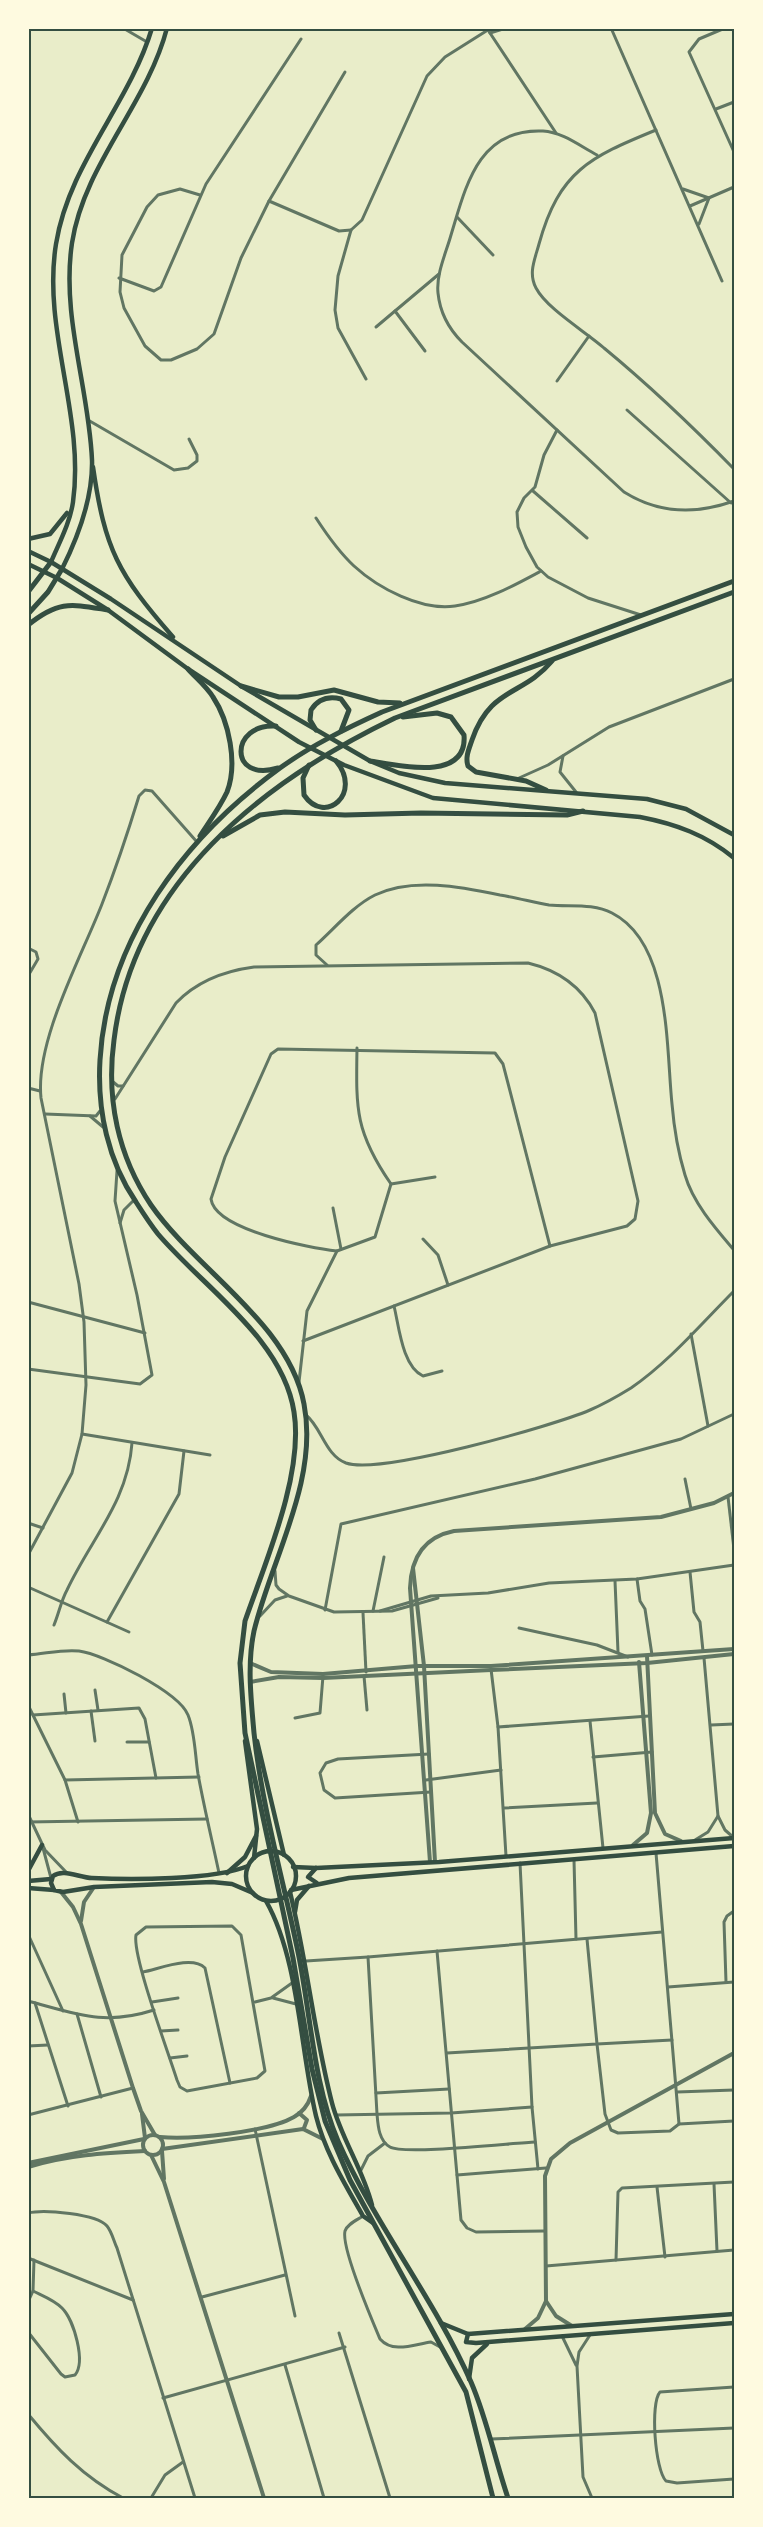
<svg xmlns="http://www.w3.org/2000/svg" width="763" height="2527" font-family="'IBM Plex Sans',sans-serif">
<rect width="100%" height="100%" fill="#e9edc9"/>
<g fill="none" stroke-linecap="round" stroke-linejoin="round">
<!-- minor -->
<g stroke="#617663" stroke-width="3">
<path d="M123,28L147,42"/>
<path d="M611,28L722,281"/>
<path d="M725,28L699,39L689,52L734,152"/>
<path d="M488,30L556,133"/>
<path d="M490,33L506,28"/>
<path d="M345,72L269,201L339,231L351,230"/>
<path d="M716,109L734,102"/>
<path d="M656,130C590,157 559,171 539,244C535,259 528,273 536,288C547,309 586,332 604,348C650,386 693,427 734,469"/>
<path d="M597,155C580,146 562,132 543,131C478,128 466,186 451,235C446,253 436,274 438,293C440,313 449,329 462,342L624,492C659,514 695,515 734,501"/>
<path d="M683,189L709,198L699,224"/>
<path d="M200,195L180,189L158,195L147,207L122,255L120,292L124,308L145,346L161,360H171L197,349L214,334L241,258L269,201"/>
<path d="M690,206L734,187"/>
<path d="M457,217L493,255"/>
<path d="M119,278L154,291L161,287L206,184L301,39"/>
<path d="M395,311L425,351"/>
<path d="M376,327L439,274"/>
<path d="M366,379L338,328L335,310L338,276L351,230L362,220L427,76L445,57L491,28"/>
<path d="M557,381L589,336"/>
<path d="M627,410L731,503"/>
<path d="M88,420L174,470L188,468L197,461V455L189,439"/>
<path d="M557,430L544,455L535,487L524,498L517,512L518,527L526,547L537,567L548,577L588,598L641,615"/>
<path d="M533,491L587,538"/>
<path d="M316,518C327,535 339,552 354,566C378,588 421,611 455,606C484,602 515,585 541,571"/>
<path d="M563,756L560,772L576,792"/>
<path d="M519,778L548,765L609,727L734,679"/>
<path d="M28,948L36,952L38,959L28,976"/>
<path d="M327,965L316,955V945C335,928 353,906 375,895C412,877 462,887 500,895C517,898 533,902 549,905C570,907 593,903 612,913C671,943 666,1047 672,1104C674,1128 678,1152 685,1175C693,1203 716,1229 734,1250"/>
<path d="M357,1048C356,1109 355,1132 391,1184L435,1177"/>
<path d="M112,1081L118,1086H123"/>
<path d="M28,1088L40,1091"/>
<path d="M115,1099L176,1003C197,981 224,971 254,967L528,963C557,970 581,986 595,1013L638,1201L635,1219L627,1226L550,1246L303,1341"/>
<path d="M45,1114L96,1116L100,1111"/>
<path d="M90,1116L103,1127"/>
<path d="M333,1208L341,1249"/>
<path d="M120,1223L124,1210L134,1200"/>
<path d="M423,1239L438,1255L448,1285"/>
<path d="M337,1251C310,1248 215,1230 211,1199L225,1157L271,1054L278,1049L495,1053L503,1064L550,1246"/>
<path d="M28,1302L145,1333"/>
<path d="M394,1306C399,1326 402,1366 423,1376L442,1371"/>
<path d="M691,1334L708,1426"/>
<path d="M28,1369L140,1384L152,1375L137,1295L115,1201L117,1171"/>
<path d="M299,1382L307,1311L337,1251L375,1237L391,1184"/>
<path d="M306,1415C322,1428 325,1455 346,1463C380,1475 553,1426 590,1410C604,1404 618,1396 631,1388C669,1362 701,1324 734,1291"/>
<path d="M82,1434L210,1455"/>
<path d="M685,1479L691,1509"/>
<path d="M728,1497L734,1549"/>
<path d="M28,1523L43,1528"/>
<path d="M28,1555L72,1473L82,1434L86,1385L84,1322L79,1284L41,1098C35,1041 81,958 102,904C116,868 128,832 139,796L145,790L152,791L197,842"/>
<path d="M275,1571L276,1585L279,1589L289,1596L334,1612L392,1611L438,1598"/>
<path d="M690,1572L694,1612L700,1622L703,1651"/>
<path d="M637,1579L640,1601L645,1609L652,1655"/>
<path d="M615,1581L618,1652"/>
<path d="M28,1587L129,1632"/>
<path d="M325,1610L341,1524L535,1479L681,1439L734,1414"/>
<path d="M373,1611L384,1557"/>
<path d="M380,1611L431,1596L488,1593L549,1583L637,1579L734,1565"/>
<path d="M363,1613L366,1672"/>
<path d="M260,1616L275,1600L287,1596"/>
<path d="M107,1622L179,1494L184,1451"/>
<path d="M54,1625C59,1613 61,1601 67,1590C91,1539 128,1501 132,1443"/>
<path d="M519,1628L597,1645L628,1657"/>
<path d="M28,1655C45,1654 62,1649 79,1651C103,1654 179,1692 188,1715C195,1732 195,1755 198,1774C204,1807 212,1840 219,1873"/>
<path d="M704,1658L718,1816L725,1830L733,1837"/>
<path d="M491,1669L498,1727L506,1856"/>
<path d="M364,1676L367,1710"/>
<path d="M95,1690L98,1710"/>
<path d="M64,1694L66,1713"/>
<path d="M28,1705L65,1780L78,1822"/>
<path d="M91,1711L95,1741"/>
<path d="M33,1715L139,1708L145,1719L156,1778"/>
<path d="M295,1718L320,1713L323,1676"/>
<path d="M590,1721L603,1848"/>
<path d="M711,1725L734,1724"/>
<path d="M498,1727L649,1716"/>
<path d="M127,1742H149"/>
<path d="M429,1754L338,1759L326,1763L320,1773L324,1790L335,1798L431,1792"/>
<path d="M593,1757L652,1752"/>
<path d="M65,1780L199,1777"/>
<path d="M426,1780L501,1770"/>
<path d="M504,1808L597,1803"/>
<path d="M28,1814L45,1850L67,1873"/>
<path d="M28,1822L207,1819"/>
<path d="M695,1840L708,1832L718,1816"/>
<path d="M43,1848L51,1878"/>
<path d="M656,1853L679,2124L734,2121"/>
<path d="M574,1860L576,1939"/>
<path d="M520,1863L532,2107L538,2169"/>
<path d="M232,1926L241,1935L265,2071L257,2078L187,2091L180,2087L177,2080C169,2054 132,1956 136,1935L146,1927Z"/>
<path d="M28,1934L63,2011"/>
<path d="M437,1951L461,2220L467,2228L476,2232L544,2231"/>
<path d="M306,1961L368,1957"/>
<path d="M143,1972C159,1969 192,1955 205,1968L230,2083"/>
<path d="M726,1982L724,1922L727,1916L734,1911"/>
<path d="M668,1987L734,1982"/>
<path d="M273,1998L296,2004"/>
<path d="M28,2001C77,2014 104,2026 154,2010"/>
<path d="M152,2002L178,1998"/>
<path d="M255,2002L271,1998L292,1983"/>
<path d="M35,2003L68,2106"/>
<path d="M77,2014L101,2097"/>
<path d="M161,2031L178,2030"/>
<path d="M672,2040L597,2044L605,2114L611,2130L618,2133L670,2131L679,2124"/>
<path d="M28,2046L48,2045"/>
<path d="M447,2053L597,2044L587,1939"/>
<path d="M170,2058L187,2056"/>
<path d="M677,2092L734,2090"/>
<path d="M376,2093L449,2089"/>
<path d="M28,2115L133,2088"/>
<path d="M336,2115L451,2113L532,2107"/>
<path d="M255,2129L295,2316"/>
<path d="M535,2142C512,2143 404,2155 390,2147C379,2141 378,2126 377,2114L368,1957L662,1932"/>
<path d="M361,2170L368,2156L385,2143"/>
<path d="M457,2175L546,2168"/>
<path d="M714,2184L717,2251"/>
<path d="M657,2187L665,2257"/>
<path d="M28,2213C44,2209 97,2214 107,2226C112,2232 114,2242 117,2248L195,2498"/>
<path d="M363,2216C357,2220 347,2224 345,2231C341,2248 372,2320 380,2339C393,2354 415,2344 431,2342L440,2347"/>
<path d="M28,2258L133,2300"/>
<path d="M616,2260L618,2192L622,2188L734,2182"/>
<path d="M546,2266L734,2250"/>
<path d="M202,2297L285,2275"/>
<path d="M28,2302L33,2291L34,2260"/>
<path d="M28,2332L61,2374L65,2377L75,2375C86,2362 74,2320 62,2308C54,2300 43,2296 33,2291"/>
<path d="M339,2333L390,2498"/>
<path d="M590,2335L579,2352L577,2366L583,2477L592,2498"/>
<path d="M562,2336L576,2365"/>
<path d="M285,2365L324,2498"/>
<path d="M734,2387L660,2392C650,2403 655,2470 666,2481L677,2483L734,2479"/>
<path d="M163,2398L345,2347"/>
<path d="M28,2414C56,2448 83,2477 123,2498"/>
<path d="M491,2439L734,2428"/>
<path d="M151,2498L165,2475L183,2462"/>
</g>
<!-- tertiary -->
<g stroke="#617663" stroke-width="4">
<path d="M413,1568L424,1666L435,1862"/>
<path d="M647,1656L655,1813L665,1834L681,1841"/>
<path d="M250,1663L271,1672L323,1674L417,1666H491L734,1649"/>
<path d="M250,1682L279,1677L323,1678L491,1670L647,1663L734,1654"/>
<path d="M633,1845L647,1833L651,1813L639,1662"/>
<path d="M430,1862L410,1588C411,1558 424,1537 454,1531L661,1517L714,1503L734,1493"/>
<path d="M61,1892L73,1907L81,1924L133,2088L141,2111L155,2135"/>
<path d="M81,1921L84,1902L94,1887"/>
<path d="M299,2113L307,2120L304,2128"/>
<path d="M142,2114L145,2138"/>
<circle cx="153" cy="2145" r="10"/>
<path d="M160,2137C190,2140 268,2132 294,2117C303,2112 308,2105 311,2096"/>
<path d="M162,2149L303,2129L323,2139"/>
<path d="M162,2151L164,2179"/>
<path d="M151,2155L164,2182L264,2498"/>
<path d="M28,2163L144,2139"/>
<path d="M28,2167C67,2155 104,2153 145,2151"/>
<path d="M546,2301L556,2316L572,2326"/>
<path d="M525,2329L538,2318L546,2301L545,2176L551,2159L570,2143L734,2053"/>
</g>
<!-- secondary -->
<g stroke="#344e41" stroke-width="4.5">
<path d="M245,1741L257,1829L254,1858"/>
<path d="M257,1741L284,1855"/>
<path d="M290,1892C307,1962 314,2033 332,2103C341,2138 363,2169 372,2205"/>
<path d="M266,1901C299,1959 300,2049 316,2116C325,2152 345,2184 363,2216L373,2223"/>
<path d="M441,2323L468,2334L734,2314"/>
<path d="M468,2334L466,2342L476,2343L734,2323"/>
<path d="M469,2379L472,2358L487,2344"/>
</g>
<!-- primary -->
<g stroke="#344e41" stroke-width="4.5">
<path d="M93,467C105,550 118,574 173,637"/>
<path d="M28,539L50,534L67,513"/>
<path d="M28,551L51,562L111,599L241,686L370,761L399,773L445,783L647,799L686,809L734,835"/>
<path d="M51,562C59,543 70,523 73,502C85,416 42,330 56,244C69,163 129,105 152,28"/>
<path d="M28,564L57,578L108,610L188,669L299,742L344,765L433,798L640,817C676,824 706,835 734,858"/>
<path d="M62,569C78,537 93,497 92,460C89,388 61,316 72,243C84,164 147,105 167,28"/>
<circle cx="271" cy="1876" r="25"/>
<path d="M248,1866C214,1880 131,1880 92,1878C80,1878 63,1868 53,1876L51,1883L54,1890L63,1892L94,1887L212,1882L232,1884L253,1893"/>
<path d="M293,1867L316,1868L439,1862L734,1838"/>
<path d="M316,1868L308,1877L317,1883"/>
<path d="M28,1871L42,1845"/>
<path d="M227,1873L245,1857L256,1836"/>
<path d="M28,1881L51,1879"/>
<path d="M28,1888L54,1890"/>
<path d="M291,1890L349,1878L734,1846"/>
<path d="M295,1912L297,1900L309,1886"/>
</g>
<!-- trunk -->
<g stroke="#344e41" stroke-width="5">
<path d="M28,592L51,562"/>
<path d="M28,614L48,592L62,569"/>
<path d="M28,625C59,600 71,604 108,610"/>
<path d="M188,669C196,678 207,687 213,697C229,721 238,764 227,792C220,807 209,822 200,836"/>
<path d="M241,686L279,697H298L334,690L378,702L400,703"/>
<path d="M276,726C230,723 228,783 278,768"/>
<path d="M316,730L310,720L311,710C318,699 329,696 341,699L349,710L341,731"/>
<path d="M370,761C396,765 468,783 464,735L451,717L437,713L403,717"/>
<path d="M309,765L303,778L304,795C325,826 363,793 336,761"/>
<path d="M546,790L526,781L476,772L468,766C465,757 469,749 472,740C490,687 523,696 552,661"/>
<path d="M223,836L260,815L285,812L345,815L421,813L567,815L583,811"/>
<path d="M493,2498L466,2392L350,2180L325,2121L312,2069L293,1958L245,1733L240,1663L245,1621C265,1563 304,1474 294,1412C283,1339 204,1288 158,1234C150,1224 143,1213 136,1202C108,1161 97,1110 100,1060C107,939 185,837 280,768C312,745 347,728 382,712L734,581"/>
<path d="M508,2498C495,2460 487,2419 471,2382C434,2298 375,2225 338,2141C313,2082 311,2015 298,1952C283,1879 262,1807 254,1733C251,1699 247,1664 254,1631C271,1560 319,1480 304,1404C289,1323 196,1270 151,1205C118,1156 106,1099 114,1040C133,883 262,782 395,718L734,592"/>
</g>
</g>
<!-- border -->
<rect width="763" height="2527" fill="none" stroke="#fefae0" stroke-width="60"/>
<rect x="30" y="30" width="703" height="2467" fill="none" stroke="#344e41" stroke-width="2"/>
</svg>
